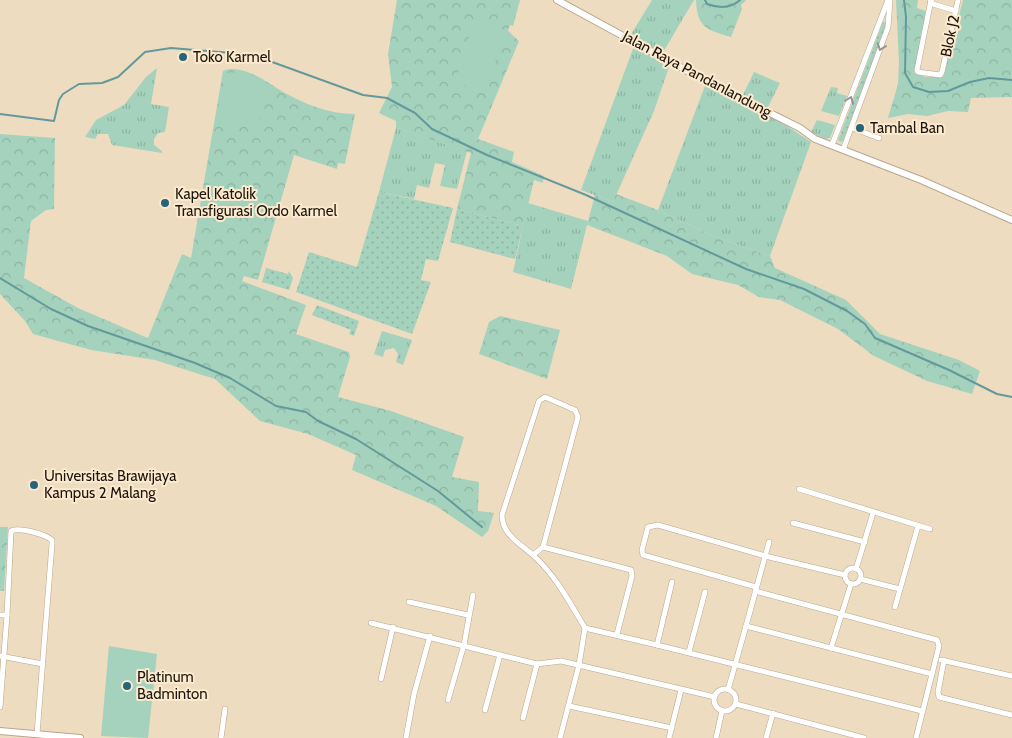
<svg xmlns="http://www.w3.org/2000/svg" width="1012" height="738" font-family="Cabin,sans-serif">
<defs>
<pattern id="grass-tufts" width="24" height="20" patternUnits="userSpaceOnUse" patternTransform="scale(1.25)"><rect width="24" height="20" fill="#a5d2bd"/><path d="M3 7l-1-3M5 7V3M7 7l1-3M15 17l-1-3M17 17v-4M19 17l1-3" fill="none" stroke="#8db3a1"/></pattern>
<pattern id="forest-crowns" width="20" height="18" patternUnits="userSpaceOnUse" patternTransform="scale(1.25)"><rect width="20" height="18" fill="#a5d2bd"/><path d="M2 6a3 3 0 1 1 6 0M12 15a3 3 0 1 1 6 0" fill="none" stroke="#8db3a1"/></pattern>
<pattern id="garden-dots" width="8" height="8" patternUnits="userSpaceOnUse" patternTransform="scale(1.25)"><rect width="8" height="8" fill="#a5d2bd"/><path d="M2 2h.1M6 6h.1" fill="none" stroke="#8db3a1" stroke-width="1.8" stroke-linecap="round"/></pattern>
</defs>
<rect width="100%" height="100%" fill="#eedcc1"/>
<!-- grass -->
<g fill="url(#grass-tufts)">
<path d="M652,0H694L662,54L630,36Z"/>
<path d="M634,46L670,64L654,111L613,202L581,190Z"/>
<path d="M157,68L151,104L169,107L165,132L158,133L154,139V145L162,151V153L112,145L108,134H98L95,139L85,137L96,120L124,105L146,77Z"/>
<path d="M754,72L780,83L767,109L742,97Z"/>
<path d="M706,83L787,126L811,142L770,256L713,236L658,210Z"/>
<path d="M831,87L838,88L837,93L847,96L839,116L821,111Z"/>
<path d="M817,120L835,125L830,138L825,139L811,132Z"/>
<path d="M396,128L467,151L457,189L440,186L445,165L435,163L429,188L417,185L414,199L379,192Z"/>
<path d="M528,203L588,221L571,289L513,272Z"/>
<path d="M382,331L412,340L403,365L396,362L398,354L394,348L385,350L383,357L374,354Z"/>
</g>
<!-- forest -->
<g fill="url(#forest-crowns)">
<path d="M397,0H520L513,26L510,25L508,31L519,41L478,139L514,152L512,162L544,176L543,183L534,180L523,226L457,209L471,153L396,128V121L379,113L392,87L388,54Z"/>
<path d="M696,0H746L741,5L742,9L731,37C706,30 697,27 696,0Z"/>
<path d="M896,0H918L917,8L926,11L914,73L925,77H943L945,71L963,0H1012V97L971,98L968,112L948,111L927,116L908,114L888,118L898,84L899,62Z"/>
<path d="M229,69C253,69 265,82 285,93C307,105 330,114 355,114L345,164L338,163L337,169L294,155L258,280L244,276L242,281L306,305L296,334L349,352L350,357L338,397L391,411L464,437L452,477L479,482L478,511L494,513L488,531L482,537L436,506L352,470L356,455L308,434L260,421L215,379L155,360L91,350L33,334L25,321L0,294V134L55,138L54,209L46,210L31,221L24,278L78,308L148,338L182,254L191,258L223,71Z"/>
<path d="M616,194L658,210L713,236L770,256L775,268L846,300L880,334L959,360L980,371L972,394L927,381L874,356L838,329L780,300L759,297L738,285L692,274L667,256L587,225L595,195L613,202Z"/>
<path d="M500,316L560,330L547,379L479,354L489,322Z"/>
<path d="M0,527H8L4,591H0Z"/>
</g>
<!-- garden -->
<g fill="url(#garden-dots)">
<path d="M883,22L886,23V26L843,141L840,142L838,140Z"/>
<path d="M379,192L453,208L438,261L426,259L421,280L431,282L412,334L296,292L309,252L357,267Z"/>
<path d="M457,209L523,226L515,259L450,242Z"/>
<path d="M266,268L288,274L289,271L293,278L289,290L262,282Z"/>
<path d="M317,305L359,321L354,336L349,334L351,330L312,315Z"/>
</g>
<!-- pitch -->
<g fill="#a5d2bd">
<path d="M473,22L505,30L486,91L455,83Z"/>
<path d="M245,72L268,84L258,128L216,119L226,73Z"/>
<path d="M109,646L157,654L148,738L101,736Z"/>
</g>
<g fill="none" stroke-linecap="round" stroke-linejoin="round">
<!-- stream -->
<g stroke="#64999c" stroke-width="2">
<path d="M705,0L707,4C718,8 730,9 740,0"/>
<path d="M904,0L906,17L905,73L913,87L929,92L948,91L970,82L989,78L1012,80"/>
<path d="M0,114L54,121L59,100L63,94L79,84L102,83L118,77L145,52L171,48L244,54L264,59L363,95L387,98L415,113L432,129L487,155L586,195L746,269L804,289L847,311L865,324L875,338L949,370L997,394L1012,397"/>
<path d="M0,278L51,309L88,326L195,363L230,378L276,406L306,412L318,421L356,439L438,491L482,527"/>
</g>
<!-- minor casing -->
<g stroke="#b8a78d" stroke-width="6">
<g id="minor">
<path d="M930,0L933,4L956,11"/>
<path d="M931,0L917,70L918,72L940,75L942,72L958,0"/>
<path d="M852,128L879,138"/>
<path d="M832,145L888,0"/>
<path d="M843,150L888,27L890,0"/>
<path d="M799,489L930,529"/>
<path d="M793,523L865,542"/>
<path d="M543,547L631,570L632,576L617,634"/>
<path d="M533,555L543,547L578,417L575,410L545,397L539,401L502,515C502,535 521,544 534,556C556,576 570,603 585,628L657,645"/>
<circle cx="853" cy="576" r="8"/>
<path d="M856,569L873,513"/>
<path d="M860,579L900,589"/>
<path d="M672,582L657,645L922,711"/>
<path d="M756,587L643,555L642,550L648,527L658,525L765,556L845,575"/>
<path d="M755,591L937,640L939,646L916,738"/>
<path d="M409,602L468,615"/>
<path d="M895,607L918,526"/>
<path d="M0,615H7L0,707"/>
<path d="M7,615L11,531C20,527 44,534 52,540V544L37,734"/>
<path d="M371,623L537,664L561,661L715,697"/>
<path d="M746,626L769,542"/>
<path d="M831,648L851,584"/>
<path d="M689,652L705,592"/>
<path d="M0,656L43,664"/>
<path d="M941,660L1012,676"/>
<path d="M944,660L938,692L939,697L1012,715"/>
<path d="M381,679L393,627"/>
<circle cx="725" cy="700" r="11"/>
<path d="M728,690L746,626L932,674"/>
<path d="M448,700L464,645L473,595"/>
<path d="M736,704L864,738"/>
<path d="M569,706L672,728"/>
<path d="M485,710L500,655"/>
<path d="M523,718L537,664"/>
<path d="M221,738L225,709"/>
<path d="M406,738L414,694L430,636"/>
<path d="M560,738L579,665L585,628"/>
<path d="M669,738L681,690"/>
<path d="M716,738L722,711"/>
<path d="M766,738L773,713"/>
</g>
</g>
<!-- tertiary casing -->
<g stroke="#b8a78d" stroke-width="8">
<g id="tertiary">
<path d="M557,0L704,80L800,128L815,139L921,180L1012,220"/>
<path d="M0,731L80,738"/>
</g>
</g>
<!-- minor -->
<use href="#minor" stroke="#fff" stroke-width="5"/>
<!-- tertiary -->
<use href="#tertiary" stroke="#fff" stroke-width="6"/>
</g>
<!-- one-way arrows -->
<defs><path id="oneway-chevron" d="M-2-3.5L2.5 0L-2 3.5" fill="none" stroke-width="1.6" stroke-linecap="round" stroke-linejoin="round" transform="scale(1.25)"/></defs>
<g stroke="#989691">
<use href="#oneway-chevron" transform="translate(881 47) rotate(110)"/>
<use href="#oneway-chevron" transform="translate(850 100) rotate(-69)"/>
</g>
<!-- markers -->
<g fill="#26647a" stroke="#fce9ce" stroke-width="2">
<circle cx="183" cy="57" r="5"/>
<circle cx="860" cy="128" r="5"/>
<circle cx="165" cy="203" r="5"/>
<circle cx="34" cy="485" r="5"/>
<circle cx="127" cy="686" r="5"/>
</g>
<g text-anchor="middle" stroke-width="4" stroke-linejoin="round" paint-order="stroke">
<!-- street labels -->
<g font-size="15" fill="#1b150b" stroke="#fce9ce">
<text transform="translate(950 36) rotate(-78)" y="5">Blok J2</text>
<text transform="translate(697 74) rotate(28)" y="5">Jalan Raya Pandanlandung</text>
</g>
<!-- poi labels -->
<g font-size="15" fill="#1b150b" stroke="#fce9ce" text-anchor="start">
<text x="193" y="62">Toko Karmel</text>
<text x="870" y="133">Tambal Ban</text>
<text x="175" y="199">Kapel Katolik<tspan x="175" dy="17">Transfigurasi Ordo Karmel</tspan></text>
<text x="44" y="481">Universitas Brawijaya<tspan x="44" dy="17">Kampus 2 Malang</tspan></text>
<text x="137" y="682">Platinum<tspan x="137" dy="17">Badminton</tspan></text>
</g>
</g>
</svg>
